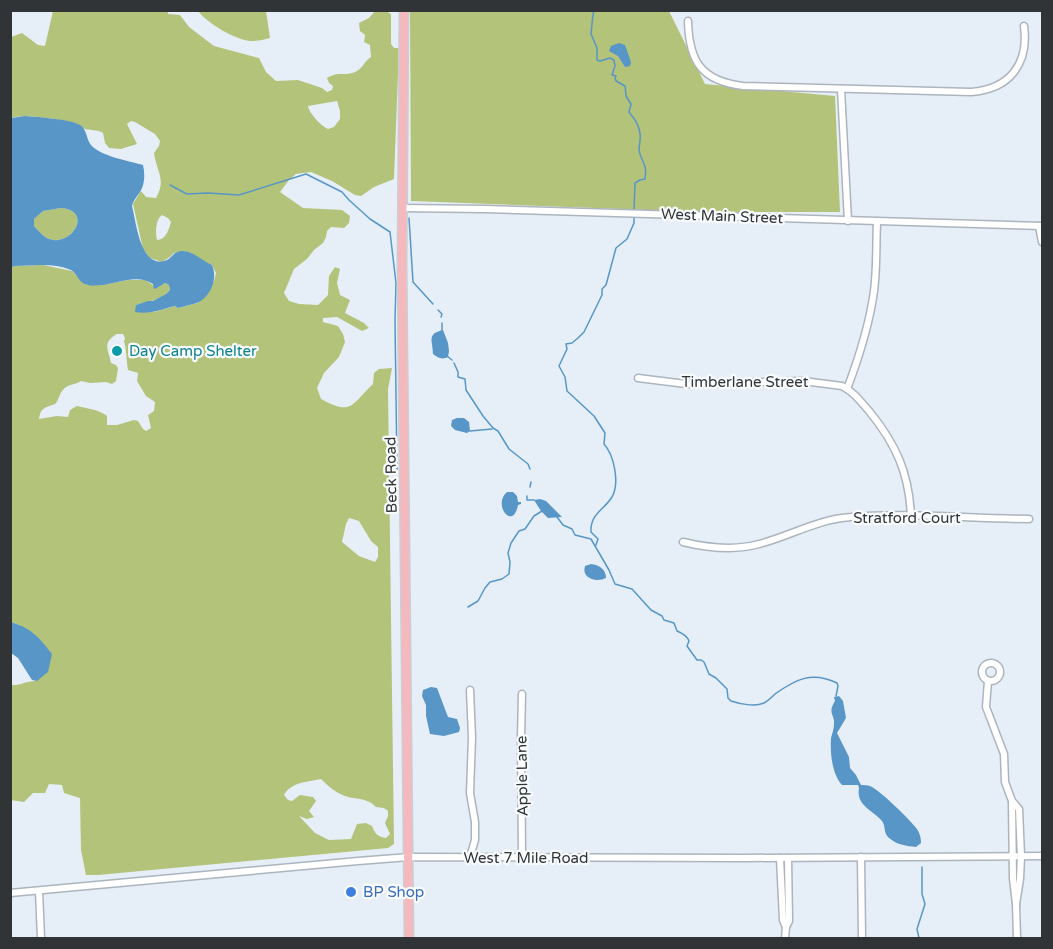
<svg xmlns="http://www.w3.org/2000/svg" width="1053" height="949" font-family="'Varela Round',sans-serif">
<rect width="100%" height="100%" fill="#e6eff8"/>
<!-- forest -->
<g fill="#b3c37a" fill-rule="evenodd">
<path d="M53,11H168V14L180,15L189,27L214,46L259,58L266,72L276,81L298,80L322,88L327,92L332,90L333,86L329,83L327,78C339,71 341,76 352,73C362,71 363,62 371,57L370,45L364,42L365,35L360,31L359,23L369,18L375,11H386L391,14V44L394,48H399L394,179L374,187L361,196L355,195L332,181L311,172L296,174L289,180L280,192L303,208L342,210L350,216L349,223L344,228L331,227L327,231L326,237L323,243L314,250L307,259L294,269L284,293L289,301L299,304L318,305L328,295L329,276L335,267L340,269L337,283L340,295L350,300L345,313L364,323L369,328L362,331L337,317L323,318V322L338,326L343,334L345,342L339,357L324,373L317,388L321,399C352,416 351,405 373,384L374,373L379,369L392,368L388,389L394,844L388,848L98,875H86L81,850L80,798L64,793L62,785L49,784L45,793H33L24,802L11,800V685C20,686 28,680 37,681L20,625L11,622V268L14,266L43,265L72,271L87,285H102L128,280H146L157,288L165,283L169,285L170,290C160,301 149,301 136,305L154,312L175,306L178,308L198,303L214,281L216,273L212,265L202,261L191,253L184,251L174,253L170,257L162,262L150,258L143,249L133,204L141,191L146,197L156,198C167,179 156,171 154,153L159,146L160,141L155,134L135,122L131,121L127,124L137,144L121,149L109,148L105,143L103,133C97,129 91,131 85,129C82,128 80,125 77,124C62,119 24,114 11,118V37L22,33L38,45L45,46ZM337,101L340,111V119L334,127L328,129C321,126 309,113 308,106ZM162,215L168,218L171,222C169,229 166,240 157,240C155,232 156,219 162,215ZM117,334H123L125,338L124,341C127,351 126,359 128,370L138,373L137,381L146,396L155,402L154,411L148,415L151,428L146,431L143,429L138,421L134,420L117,425H107V416C98,409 88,409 77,406L70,410L68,417L57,416L39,419C41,407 45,408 55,404C59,400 59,394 63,390C67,384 76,385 81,381L90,383L106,382L112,384L116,381L118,368L116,365L111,363C109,351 101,343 117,334ZM349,518L359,521L371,541L378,547V557L375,562L359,556L342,542L346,524ZM321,779C328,786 335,792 345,796C356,800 367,797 376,807L384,808L388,811V816L385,823L390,834L386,838C378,837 375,834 372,826L366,823L357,824L351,839L329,840L315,833L299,816L307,819L314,817L309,811L316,801L313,797L300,795L292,801L288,800L284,795C291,782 307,782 321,779Z"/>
<path d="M198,11H266L270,38C264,40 257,41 251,41C235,40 207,23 198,11Z"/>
<path d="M410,11H669L705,84L835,96L840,212H704L411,201Z"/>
<path d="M61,208C93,210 73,247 49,239C43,237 38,230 34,226V219L43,211Z"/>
</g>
<!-- water -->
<g fill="#5796c7" fill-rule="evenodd">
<path d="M619,43L625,45L631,62L630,66L625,67L618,56L609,51L611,46Z"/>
<path d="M25,116C37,117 70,119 80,125C87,129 86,139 91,145C100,156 129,161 143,165C145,174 145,184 140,192C137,197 134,199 132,206C136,221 140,267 164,261C173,259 172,251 183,251C195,252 202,261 212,265C218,278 211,297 197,303C191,305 184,306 178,308L175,306C162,309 150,315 135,312L136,305L148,301H153L166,294L170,290L169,285L165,283L157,288L154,289L153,284C134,271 109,289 88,285C78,283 78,274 71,270C52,262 33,266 14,266L11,268V118ZM61,208C93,210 73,247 49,239C43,237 38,230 34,226V219L43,211Z"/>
<path d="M443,330L448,343L449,351L448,357C442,360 438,358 433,354C433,341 426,334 443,330Z"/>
<path d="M457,418H464L469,422L470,431L467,433L455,430L451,426L452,420Z"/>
<path d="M507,492H513L517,496L518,502H521V504L518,505C513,532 492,504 507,492Z"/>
<path d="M540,499L546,501L562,517L548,518L541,511L534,500Z"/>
<path d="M591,564C599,565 606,569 606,578C596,583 581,578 585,566Z"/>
<path d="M11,622C31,628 39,637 52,654L48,672L37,681L32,680L18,658L11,653Z"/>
<path d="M431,687L437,688L448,717L457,719L460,728L459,732L444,736L430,734L426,716V705L422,696L423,690Z"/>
<path d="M839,696L843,701L846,718L837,733L849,757L850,768L856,775L861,785C863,785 868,785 870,786C880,790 910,820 917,829C920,834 921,838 921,843L916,847C907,846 897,845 889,838C883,833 886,826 882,821C872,809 856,806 859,788L858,785H842C832,774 830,753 831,738C832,734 834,729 834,724C835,714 827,714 835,701L834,697Z"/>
</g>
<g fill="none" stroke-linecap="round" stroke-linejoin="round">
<!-- stream -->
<g stroke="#5796c7" stroke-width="1.5">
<path d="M594,10C592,19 592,26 591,34L597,48V60L600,61L610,58L614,60L615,66L612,75L616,76L615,78L616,81L625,86L626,96L631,104L629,112C634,118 640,126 640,134C641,139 639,145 639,150C641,162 648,164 645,179L640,180L635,183L634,211"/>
<path d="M170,185L187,194L208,193L239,195L306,174L342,192L349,200L370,219L390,232L396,283L395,320L397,470"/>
<path d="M409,218L413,282L433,304"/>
<path d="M438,310L442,314L441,317"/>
<path d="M442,323V331"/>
<path d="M447,356L452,360"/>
<path d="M454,363L458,372V377L465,379L466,390L483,416L493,428L498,431L509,449L528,464L530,469"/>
<path d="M470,431L492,429"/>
<path d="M530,487L531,482"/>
<path d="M527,496V500H534"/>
<path d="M557,517L563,525L572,529L575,535L591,539L609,570L615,584L632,589L651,610L662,616L664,620L674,623L677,631C682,633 687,636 689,641L687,646L697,660H701L704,662L709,674L716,678L727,689L728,698L731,701C740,704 755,707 764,703C768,701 772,697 775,694C796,679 812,671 837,683L838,686L836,696"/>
<path d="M596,545L598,539L591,532C590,514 604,510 612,497C620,483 614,455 604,444L605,433L594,416L567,391L565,377L559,366L567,349L566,344L572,343L578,338L584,332L602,295V289L606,285L616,248L627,239L634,223V216"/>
<path d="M468,607L478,601L485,588L490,582L502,579L509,574L510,562L508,553L511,543L519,531L525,529L534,516L542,511"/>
<path d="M919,938L917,929L925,904L922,894V867"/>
</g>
<!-- minor casing -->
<g stroke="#acb5bd" stroke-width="9">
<g id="minor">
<path d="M688,21C689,61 701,81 743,86L971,92C1010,89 1029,64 1024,26"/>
<path d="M841,89L848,221"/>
<path d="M402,208L485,209L1042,226"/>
<path d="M1039,226L1042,242"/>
<path d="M638,378L686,384L803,381L842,386C854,392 860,401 869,411C896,444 909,473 911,516"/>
<path d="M847,389C858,360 870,321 874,291C877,268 876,244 877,222"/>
<path d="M683,542C708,548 734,551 759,544C790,536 818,519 851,517C910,512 970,519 1029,519"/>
<circle cx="991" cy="672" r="9"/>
<path d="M988,681L986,707L1004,754L1005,782L1012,801L1019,809L1021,856L1020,879L1016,904"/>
<path d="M522,694L521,738L522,858"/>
<path d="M1012,802L1013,879L1016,904L1017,938"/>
<path d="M470,857L475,840V822L470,793L472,738L470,690"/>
<path d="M861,857L862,938"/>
<path d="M780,858L783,920L786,927"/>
<path d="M39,891L41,938"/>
<path d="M10,893L358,861L409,857L745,858L1042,856"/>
<path d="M785,938L786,927L789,921L788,858"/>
</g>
</g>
<!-- major casing -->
<g stroke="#cdcecf" stroke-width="11">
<path id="major" d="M404,10L402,264L409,938"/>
</g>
<!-- minor -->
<use href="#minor" stroke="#fff" stroke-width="6"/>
<!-- major -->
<use href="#major" stroke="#f4b8bf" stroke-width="8"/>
</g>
<!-- markers -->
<circle fill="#0f9aa8" stroke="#f9fbfd" stroke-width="2" cx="117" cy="351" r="6"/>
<circle fill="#3f7fe0" stroke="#f9fbfd" stroke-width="2" cx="351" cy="892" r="6"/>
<g text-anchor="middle" stroke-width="4.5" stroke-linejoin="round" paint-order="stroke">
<!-- street labels -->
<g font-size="15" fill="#303437" stroke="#f9fbfd">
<text transform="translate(722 216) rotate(2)" y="5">West Main Street</text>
<text x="745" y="387">Timberlane Street</text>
<text transform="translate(391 475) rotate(-91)" y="5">Beck Road</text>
<text x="907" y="523">Stratford Court</text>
<text transform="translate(522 776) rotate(-91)" y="5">Apple Lane</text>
<text x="526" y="863">West 7 Mile Road</text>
</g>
<!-- culture labels -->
<g font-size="15" fill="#0d838f" stroke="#f9fbfd" text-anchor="start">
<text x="129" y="356">Day Camp Shelter</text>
</g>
<!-- shop labels -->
<g font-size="15" fill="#366cbe" stroke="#f9fbfd" text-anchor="start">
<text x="363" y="897">BP Shop</text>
</g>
</g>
<!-- border -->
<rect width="1053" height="949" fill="none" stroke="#303437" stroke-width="24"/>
</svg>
